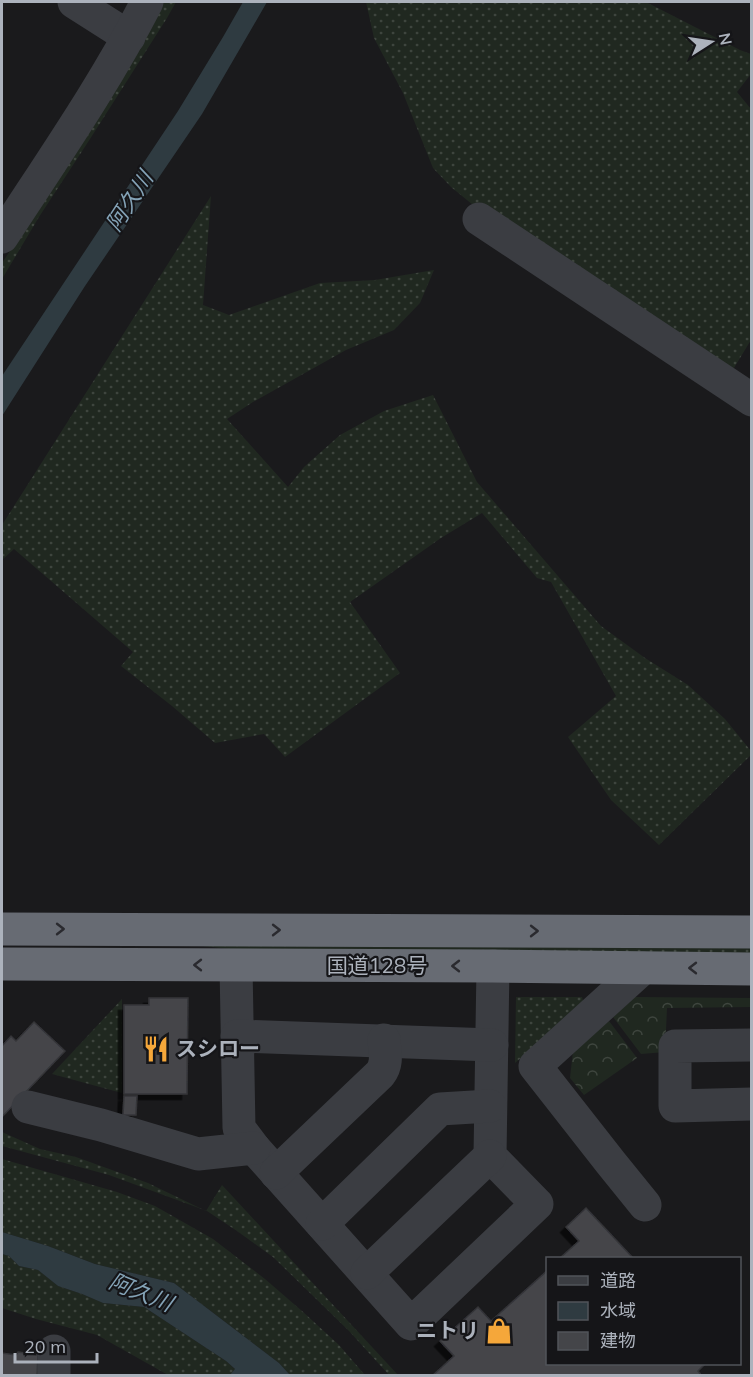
<svg xmlns="http://www.w3.org/2000/svg" width="753" height="1377" font-family="Mulish,'Noto Sans JP',sans-serif">
<defs>
<pattern id="grass-dots" width="8" height="8" patternUnits="userSpaceOnUse" patternTransform="scale(1.5)"><rect width="8" height="8" fill="#202820"/><path d="M2 2h.1M6 6h.1" fill="none" stroke="#3e453e" stroke-width="1.8" stroke-linecap="round"/></pattern>
<pattern id="forest-crowns" width="20" height="18" patternUnits="userSpaceOnUse" patternTransform="scale(1.5)"><rect width="20" height="18" fill="#202820"/><path d="M2 6a3 3 0 1 1 6 0M12 15a3 3 0 1 1 6 0" fill="none" stroke="#3e453e"/></pattern>
<filter id="shadow"><feDropShadow dx="-5.5" dy="5.5" stdDeviation="0" flood-color="#0009"/></filter>
</defs>
<rect width="100%" height="100%" fill="#1a1a1c"/>
<!-- grass -->
<g fill="url(#grass-dots)">
<path d="M162,2H176L167,18L90,139L39,217L2,279V263L53,186Z"/>
<path d="M366,2H646L740,50L751,54V74L737,92L751,109V340L729,376L489,218L451,187L433,168L403,93L374,38Z"/>
<path d="M211,196L203,305L229,315L320,283L375,280L434,270L420,303L394,330L346,350L253,402L227,419L288,487L304,467L340,435L384,411L433,395L477,482L601,626L645,658L688,685L725,719L751,751V755L659,845L611,800L568,737L616,696L551,582L537,578L482,513L441,538L350,602L400,673L285,757L264,734L215,743L172,706L121,666L133,652L14,549L2,560V525Z"/>
<path d="M194,945H751L752,954L266,953Z"/>
<path d="M516,997H582L584,1004L515,1063Z"/>
<path d="M122,999V1093L52,1074Z"/>
<path d="M2,1132L40,1149L76,1157L148,1183L206,1211L222,1185L398,1375H389L349,1331L273,1257L237,1231L207,1211L109,1175L2,1146Z"/>
<path d="M2,1159L117,1192L155,1206L213,1239L265,1279L302,1311L339,1345L365,1375H290L279,1363L174,1283L95,1264L48,1246L2,1232Z"/>
<path d="M2,1254L9,1256L19,1266L38,1270L58,1286L82,1294L103,1303L144,1307L226,1361L236,1370L230,1375H168L97,1335L36,1319L2,1308Z"/>
</g>
<!-- forest -->
<g fill="url(#forest-crowns)">
<path d="M635,997L751,998V1007L667,1008L665,1052L641,1054L613,1017Z"/>
<path d="M609,1021L637,1058L584,1095L570,1078L573,1051Z"/>
</g>
<!-- water -->
<g fill="#2f3b41">
<path d="M243,2H267L202,114L85,286L2,416V376L178,111L223,37Z"/>
<path d="M2,1232L48,1246L95,1264L174,1283L279,1363L290,1375H230L235,1369L226,1361L144,1307L103,1303L82,1294L58,1286L38,1270L19,1266L9,1256L2,1254Z"/>
</g>
<!-- building -->
<g fill="#444549" stroke="#343438" stroke-width="1.5" filter="url(#shadow)">
<path d="M149,998H188L187,1094H124V1005H149Z"/>
<path d="M34,1022L65,1051L2,1117V1046L11,1036L16,1041Z"/>
<path d="M124,1096H137L136,1115H123Z"/>
<path d="M586,1208L633,1258H560L579,1241L566,1227Z"/>
<path d="M548,1270V1364H705L698,1371L702,1376H432L454,1356L440,1341L478,1307L491,1321Z"/>
<path d="M18,1352L38,1355L37,1376H2V1353L16,1355Z"/>
</g>
<g fill="none" stroke-linecap="round" stroke-linejoin="round">
<!-- minor -->
<g stroke="#3b3d42" stroke-width="33">
<path d="M74,2L129,37"/>
<path d="M479,219L752,400"/>
<path d="M2,237C52,160 105,84 147,2"/>
<path d="M236,966L239,1128L254,1148L411,1324L537,1204L490,1156L493,966"/>
<path d="M643,968L535,1066L611,1163L645,1205"/>
<path d="M237,1036L492,1045"/>
<path d="M752,1045L675,1046V1106L752,1104"/>
<path d="M28,1107L101,1125L198,1154L254,1148"/>
<path d="M276,1173L380,1074C388,1064 385,1053 384,1040"/>
<path d="M322,1224L440,1109L490,1106"/>
<path d="M367,1273L490,1156"/>
<path d="M54,1351V1376"/>
</g>
<!-- highway -->
<g stroke="#676b73" stroke-width="33">
<path d="M2,929L752,932"/>
<path d="M2,964L493,966L752,969"/>
</g>
</g>
<!-- one-way arrows -->
<defs><path id="oneway-chevron" d="M-2-3.5L2.5 0L-2 3.5" fill="none" stroke-width="1.6" stroke-linecap="round" stroke-linejoin="round" transform="scale(1.5)"/></defs>
<g stroke="#2a2a2f">
<use href="#oneway-chevron" transform="translate(60 929)"/>
<use href="#oneway-chevron" transform="translate(276 930)"/>
<use href="#oneway-chevron" transform="translate(534 931)"/>
<use href="#oneway-chevron" transform="translate(198 965) rotate(-180)"/>
<use href="#oneway-chevron" transform="translate(456 966) rotate(-180)"/>
<use href="#oneway-chevron" transform="translate(693 968) rotate(-180)"/>
</g>
<!-- icons -->
<defs>
<g id="restaurant-bare" transform="scale(2.07)"><path d="M-5-6h1v4h1v-4h1v4h1v-4h1v5L-1.5 .5V6h-2V.5L-5-1ZM5-6V6H3V1.5H1.5Q1.5-4 5-6Z" fill="#f5a73a" stroke="#151518" stroke-width="2.5" paint-order="stroke"/></g>
<g id="shop-bare" transform="scale(2.07)"><path d="M-5-2.5h2.3a2.7 3.5 0 0 1 5.4 0H5L5.5 6h-11ZM-1.5-2.5h3a1.5 2.3 0 0 0-3 0Z" fill="#f5a73a" stroke="#151518" stroke-width="2.5" paint-order="stroke"/></g>
</defs>
<g fill-rule="evenodd">
<use href="#restaurant-bare" x="156" y="1049"/>
<use href="#shop-bare" x="499" y="1331"/>
</g>
<g text-anchor="middle" stroke-width="4.5" stroke-linejoin="round" paint-order="stroke">
<!-- street labels -->
<g font-size="21" fill="#acb2bc" stroke="#151518">
<text x="377" y="973">国道128号</text>
</g>
<!-- poi labels -->
<g font-size="21" font-weight="bold" fill="#acb2bc" stroke="#151518" text-anchor="start">
<text x="176" y="1056">スシロー</text>
<text x="479" y="1338" text-anchor="end">ニトリ</text>
</g>
<!-- water labels -->
<g font-size="22" font-style="italic" fill="#84a3b7" stroke="#151518">
<text transform="translate(129 201) rotate(-57)" y="8">阿久川</text>
<text transform="translate(141 1292) rotate(22)" y="8">阿久川</text>
</g>
</g>
<!-- border -->
<rect width="753" height="1377" fill="none" stroke="#acb2bc" stroke-width="6"/>
<!-- legend -->
<rect x="546" y="1257" width="195" height="108" fill="#151518" stroke="#51545a" stroke-width="1.5"/>
<rect x="558" y="1276" width="30" height="9" fill="#3b3d42" stroke="#51545a" stroke-width="1.5"/>
<text x="600" y="1287" font-size="18" fill="#acb2bc">道路</text>
<rect x="558" y="1302" width="30" height="18" fill="#2f3b41" stroke="#51545a" stroke-width="1.5"/>
<text x="600" y="1317" font-size="18" fill="#acb2bc">水域</text>
<rect x="558" y="1332" width="30" height="18" fill="#444549" stroke="#51545a" stroke-width="1.5"/>
<text x="600" y="1347" font-size="18" fill="#acb2bc">建物</text>
<!-- north arrow -->
<g transform="translate(711 42) rotate(78)" stroke="#151518" stroke-width="4.5" paint-order="stroke">
<path d="M0-4.5L10 22L0 15L-10 22Z" fill="#acb2bc"/>
<text y="-9" font-size="16" font-weight="bold" text-anchor="middle" fill="#acb2bc">N</text>
</g>
<!-- scale -->
<path d="M15 1353v9h82v-9" fill="none" stroke="#acb2bc" stroke-width="3"/>
<text x="24" y="1353" font-size="18" fill="#acb2bc" stroke="#151518" stroke-width="4.5" paint-order="stroke">20 m</text>
</svg>
